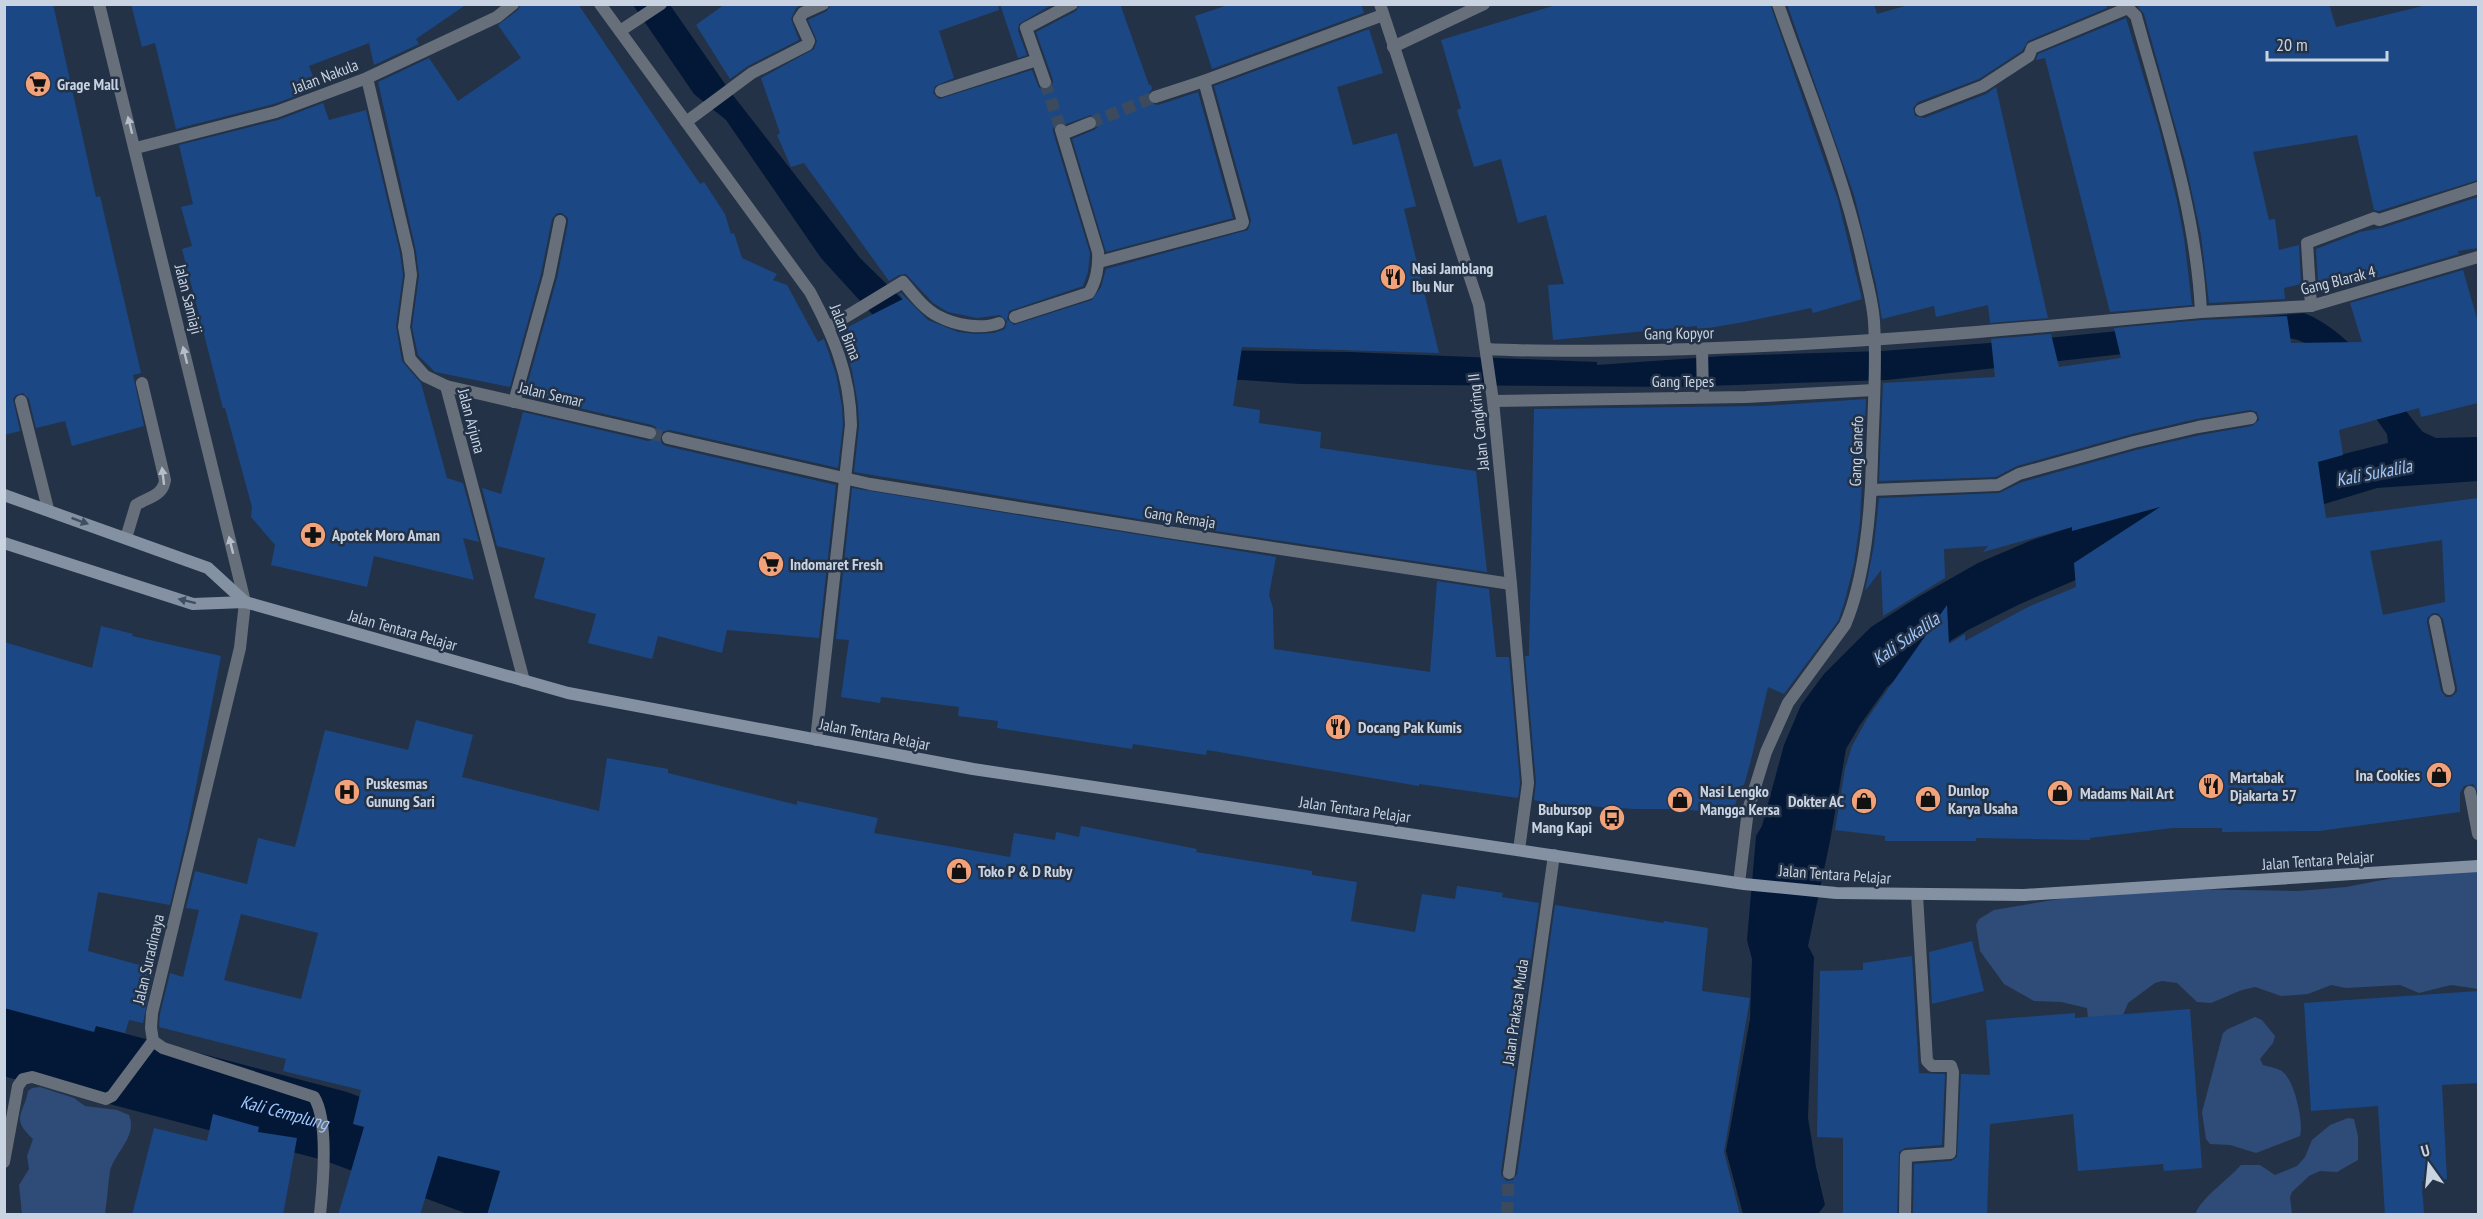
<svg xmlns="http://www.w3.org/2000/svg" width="2483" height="1219" font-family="'PT Sans Narrow',sans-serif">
<rect width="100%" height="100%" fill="#233247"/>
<!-- green -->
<g fill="#2e4c77">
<path d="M2478,871V989L2451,985L2419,993L2400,985L2346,988L2331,985L2308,994L2281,996L2255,987L2242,990L2211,1003L2197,1002L2177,983L2162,981L2155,983L2128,1003L2123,1015L2089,1029L2087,1008L2061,1002L2034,1001L2004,984L1980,951L1976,925L1979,919L1994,910L2083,895L2180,889L2298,891L2346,887L2403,876Z"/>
<path d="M2255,1017L2262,1020L2275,1036L2273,1043L2260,1059L2263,1065C2269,1067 2280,1068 2284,1073C2295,1083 2304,1123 2300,1136L2256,1153L2230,1145L2210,1144L2206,1139L2202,1112L2223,1033L2228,1029Z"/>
<path d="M40,1087L74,1098L85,1106L117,1110L129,1115C138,1136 115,1152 110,1171C108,1185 107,1200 105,1214H22L19,1185L29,1169L27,1156L33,1139C10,1118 24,1114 28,1091L32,1088Z"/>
<path d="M2348,1118L2354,1119L2358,1136V1160L2337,1172L2320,1171L2309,1176L2292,1192L2290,1197L2292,1214L2196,1213C2200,1199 2230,1178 2241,1165H2260L2275,1175L2297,1166L2305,1157L2312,1140L2330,1125Z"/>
</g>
<!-- water -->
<path fill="#031837" d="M633,5H670L732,94L860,258L919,316L943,328L971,337L1206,350L1349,352L1597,362V365L1724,356L1882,351L2016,341L2304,313C2356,334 2388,391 2423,432L2436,438L2478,437V481L2377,488L2078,579L2020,604L1968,630L1918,661L1887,687L1860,725L1846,749L1830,841L1808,946L1814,957L1808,1118L1816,1167L1825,1205L1818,1214H1743L1726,1151L1750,1019L1752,959L1747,940L1756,836L1762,826L1784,745L1801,705L1824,674L1871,627L1918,597L1978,563L2032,540L2149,502L2388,443L2387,434C2363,401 2332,345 2289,338L2141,352L1887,380L1676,387L1300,384L1168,375L897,337L872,314L821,258L726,120L694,94Z"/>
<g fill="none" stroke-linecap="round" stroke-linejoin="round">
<!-- river -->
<path stroke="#031837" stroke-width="72" id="s1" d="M4,1039L335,1126L498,1187L554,1214"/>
</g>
<!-- building -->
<g fill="#1b4884" fill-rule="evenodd">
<path d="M4,4H53L96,197L100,196L141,373L133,375L144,426L72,446L65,421L36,428L29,399L23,393L16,395L13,399L20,431L4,435Z"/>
<path d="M131,4H467L416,39L419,44L374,65L369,43L309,66L317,88L274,104L176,129L155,43L142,47Z"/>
<path d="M521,4H578L700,184L704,182L725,214L731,234L734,233L742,258L777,274L773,280L787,285L818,342L824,339L836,374L842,407L843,425L838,468L670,430L662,432L660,437L662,444L666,446L836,485L819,638L727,630L722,653L658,636L652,659L588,643L596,614L534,598L545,558L497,546L482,488L501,494L523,412L648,441L656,439L658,434L656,427L652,425L527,396L528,394L525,393L557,278L568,223V218L562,213H557L552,219L541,274L510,387L435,372L418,355L412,327L419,276L416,251L378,82L429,58L458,101L521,58L498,25L518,10Z"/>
<path d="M725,4H802L796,8L791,19L799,40L748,66L730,79L696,25Z"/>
<path d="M831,4H998L999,10L939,31L954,78L935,86L933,93L939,99L1032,70L1039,88L1048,90L1052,87L1053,80L1036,32L1076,11L1080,4H1120L1149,85H1151L1152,89L1147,96L1150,103L1158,105L1198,92L1233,218L1106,252L1072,139L1094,130L1097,128L1098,120L1091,115L1066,124L1058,122L1053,128V132L1090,253L1088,272L1083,286L1009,311L1007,319L1014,325L1092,300L1101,287L1106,269L1248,230L1251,220L1214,86L1369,29L1383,73L1337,87L1353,145L1397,133L1416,206L1404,209L1439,353L1242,347L1233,406L1260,410L1259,423L1321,432L1320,448L1476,471L1487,572L1169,524L854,472L859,426L858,405L852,370L838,332L903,299L899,294L901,293L928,320L958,332L976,334L994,333L1005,329L1007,321L1000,315L977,318L948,312L933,303L906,274L899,275L889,281L804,163L791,167L777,135L780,133L761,78L814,49L817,41L808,20L827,11Z"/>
<path d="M1000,4H1053L1019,24L1018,31L1027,55L1018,58Z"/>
<path d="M1231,4H1361L1364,13L1212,69L1195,16Z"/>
<path d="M1559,4H1770L1838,200L1862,299L1813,313L1811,308L1744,322L1697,330V326L1553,340L1548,285L1564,284L1546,215L1518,223L1501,159L1474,167L1457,110L1461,108L1441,40Z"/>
<path d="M1787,4H1874L1877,14L1912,4H2106L2107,8L2028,41L2022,51L1979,79L1918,102L1913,108L1915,116L1924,118L1986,94L1996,87L2048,318L1990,323L1988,305L1936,317L1934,306L1882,319L1876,284L1854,195Z"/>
<path d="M2147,4H2329L2336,27L2431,4H2478V180L2379,211L2374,210L2357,135L2253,152L2269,220L2275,219L2279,250L2299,245L2301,284L2284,288L2285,299L2209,303L2201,235L2185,161L2144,14L2138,7Z"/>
<path d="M2126,18L2159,128L2177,201L2184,238L2192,305L2110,312L2045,58L2036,60L2038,54Z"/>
<path d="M323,103L329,120L366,110L400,253L403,275L396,326L402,361L421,383L447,478L463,483L479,542L463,538L474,580L374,556L367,587L271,565L275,545L251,517L252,507L225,408H223L182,249L192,246L181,207L193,204L179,145L278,120Z"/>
<path d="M2478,197V248L2458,251L2459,254L2346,287L2342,275L2318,281L2316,249L2360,232L2382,228Z"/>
<path d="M2463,270L2478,322V403L2421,417L2419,408L2339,430L2343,455L2318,462L2326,518L2478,498V792L2473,784L2464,786L2460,793V812L2319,831L2222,832V828H2173L2090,838V840L1976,838V841H1885V836L1835,830L1845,769L1852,746L1867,719L1947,605L1949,644L1965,634V641L2028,607L2076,587L2074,563L2160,507L2072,531V527L1983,552L1988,546L1944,549L1945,578L1883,616L1881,570L1865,591L1874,545L1879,498L1999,493L2022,482L2136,450L2200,435L2252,426L2259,420L2257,412L2250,410L2196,419L2132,434L2017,466L1996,477L1879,481L1883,383L1995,377L1991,339L2051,334L2059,367L2121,358L2114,328L2202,320L2287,316L2291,343L2362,342L2350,303ZM2442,540L2445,602L2383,615L2370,551ZM2433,613H2438L2443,619L2457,687V692L2451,697H2446L2441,691L2427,623V618Z"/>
<path d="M1866,399L1860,521L1854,564L1844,604L1838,621L1784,694L1768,687L1750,764L1744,785L1740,786L1733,814L1679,809H1636L1551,804L1534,800L1536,782L1525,656H1529L1534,409L1763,406Z"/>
<path d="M852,488L1276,557L1269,595L1273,608L1274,649L1430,672L1437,581L1489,589L1496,657H1509L1520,783L1518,798L1419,784V786L1207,750L1206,755L1133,744L1132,749L997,728L998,721L958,716L959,707L881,697L880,703L841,697L849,640L836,639Z"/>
<path d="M101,626L133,634L132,636L221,656L188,828L170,905L98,892L88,951L154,969L143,1023L129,1020L125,1033L96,1026L94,1032L4,1008V642L92,668Z"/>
<path d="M416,720L473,735L462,777L599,811L607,758L668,769V773L797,805V801L878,818L874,833L1010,857L1014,833L1055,840L1056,832L1079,837L1081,826L1197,849L1196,852L1312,871V875L1357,882L1351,921L1415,932L1422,894L1455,899L1457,886L1503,893L1502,897L1539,903L1501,1172L1502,1177L1507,1181L1513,1180L1517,1174L1555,905L1663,923L1664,921L1708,928L1702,991L1750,998L1724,1152L1740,1215H487L500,1171L438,1156L420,1215H338L364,1127L353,1124L361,1090L283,1071L286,1059L159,1027L160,1014L170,973L183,977L199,910L186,908L195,871L247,884L258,838L295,847L325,730L408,750ZM241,914L318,933L301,999L224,980Z"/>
<path d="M1972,941L1984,991L1932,1004L1929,952Z"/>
<path d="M1912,956L1919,1073L1945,1074L1942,1145L1905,1148L1899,1152L1897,1215H1843V1138L1817,1137L1820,971L1863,970V963Z"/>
<path d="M2478,991V1083L2442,1085L2447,1179L2422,1181L2424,1215H2385L2378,1106L2311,1111L2304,1003Z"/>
<path d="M2190,1009L2202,1168L2164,1171L2163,1164L2078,1171L2073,1114L1990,1124L1987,1215H1913L1914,1164L1951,1161L1957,1157L1961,1074L1990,1075L1986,1020L2075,1013V1018Z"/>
<path d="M213,1114L259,1127L258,1132L297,1138L283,1215H132L154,1128L207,1141Z"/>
</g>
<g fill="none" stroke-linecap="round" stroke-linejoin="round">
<!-- minor-tunnel -->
<g stroke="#3c4a5e" stroke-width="12" stroke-dasharray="12 6" stroke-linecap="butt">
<path d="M1045,82L1061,130"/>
<path d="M1090,123L1155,97"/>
<path d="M650,433L668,438"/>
<path d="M1507,1214L1509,1173"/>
</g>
<!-- service -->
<g stroke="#676f7a" stroke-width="12">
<path d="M21,401L48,509"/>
<path d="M126,538L136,505C148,497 163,496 165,480L142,383"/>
<path d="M2435,621L2449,689"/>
<path d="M2470,792L2478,834"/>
</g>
<!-- minor -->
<g stroke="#676f7a" stroke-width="12">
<path d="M99,4L245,602L240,648L152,1013L151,1028L153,1041L163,1048L314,1097C329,1121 323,1186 320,1214"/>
<path d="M600,4L810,292C834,337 850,374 851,425L816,740"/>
<path d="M1380,4L1479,305L1493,401L1511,584L1528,783L1519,850"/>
<path d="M620,31L661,4"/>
<path d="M1393,47L1484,4"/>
<path d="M367,78L408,252L411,275L404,327L410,359L425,376L446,386L650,433"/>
<path d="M1204,81L1383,15"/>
<path d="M1045,82L1026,28L1072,4"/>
<path d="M941,91L1037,60"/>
<path d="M1921,110L1983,86L2029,56L2032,48L2128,8"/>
<path d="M686,122L752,73L807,45L809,41L799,19L803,13L823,4"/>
<path d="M1063,134L1090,123"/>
<path d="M136,148L276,112L367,78L497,17L513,4"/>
<path d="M1099,262L1242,224L1243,222L1204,81L1155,97"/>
<path d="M2311,306L2307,243L2374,218L2379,220L2478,188"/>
<path d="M2201,312L2311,306L2478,257"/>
<path d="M1015,317L1089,293C1096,282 1099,266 1098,252L1061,130"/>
<path d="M829,327L903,282C913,294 924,309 938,316C955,325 981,330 999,323"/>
<path d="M1486,349C1542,352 1597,351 1654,350C1837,346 2019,329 2201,312C2196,210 2163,114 2136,16L2124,4"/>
<path d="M1702,349L1703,397"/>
<path d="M446,386L524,681"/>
<path d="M1493,401L1746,397L1874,390"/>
<path d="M514,402L549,276L560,221"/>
<path d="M668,438L870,484L1168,532L1511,584"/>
<path d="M1871,490L1998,485L2019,474L2134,442L2198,427L2251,418"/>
<path d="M1739,883L1748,810L1766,752L1788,703L1845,625C1865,579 1871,509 1872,459C1873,414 1877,367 1874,322C1873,303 1867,283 1863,264C1844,175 1808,90 1778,4"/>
<path d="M4,1162L18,1086L23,1079L32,1077L106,1099L112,1096L153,1041"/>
<path d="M1509,1173L1554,855"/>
<path d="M1905,1214L1906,1156L1950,1153L1953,1072L1951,1066H1932L1927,1061L1917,895"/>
</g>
<!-- secondary -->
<g stroke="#8491a2" stroke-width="12">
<path d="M4,495L208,568L245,602"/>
<path d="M4,543L193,604L245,602L568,693L973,769L1744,884L1836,893L2024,895L2478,866"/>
</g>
</g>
<!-- one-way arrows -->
<defs><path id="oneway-solid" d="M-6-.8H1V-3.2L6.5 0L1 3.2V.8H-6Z" transform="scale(1.5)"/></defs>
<g fill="#b5bfcc">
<use href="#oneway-solid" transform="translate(130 125) rotate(-104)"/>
<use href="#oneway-solid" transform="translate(185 355) rotate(-104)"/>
<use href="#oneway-solid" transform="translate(163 476) rotate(-97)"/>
<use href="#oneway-solid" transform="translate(231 545) rotate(-104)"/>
</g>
<g fill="#404e62">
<use href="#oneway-solid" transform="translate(80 521) rotate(20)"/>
<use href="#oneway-solid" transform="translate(187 601) rotate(-166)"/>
</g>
<!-- icons -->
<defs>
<g id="supermarket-disc" transform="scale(1.35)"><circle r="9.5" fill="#f1a27b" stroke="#233247"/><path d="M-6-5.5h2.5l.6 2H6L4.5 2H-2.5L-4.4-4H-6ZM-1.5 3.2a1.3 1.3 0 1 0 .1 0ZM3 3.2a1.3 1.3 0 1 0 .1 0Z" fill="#111"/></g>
<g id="restaurant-disc" transform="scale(1.35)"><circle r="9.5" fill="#f1a27b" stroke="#233247"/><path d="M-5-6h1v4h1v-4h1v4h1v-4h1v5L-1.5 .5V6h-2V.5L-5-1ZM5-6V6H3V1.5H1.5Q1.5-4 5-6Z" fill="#111"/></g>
<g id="pharmacy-disc" transform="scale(1.35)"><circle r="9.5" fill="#f1a27b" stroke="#233247"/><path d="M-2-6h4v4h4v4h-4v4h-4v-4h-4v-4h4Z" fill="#111"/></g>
<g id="shop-disc" transform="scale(1.35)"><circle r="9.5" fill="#f1a27b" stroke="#233247"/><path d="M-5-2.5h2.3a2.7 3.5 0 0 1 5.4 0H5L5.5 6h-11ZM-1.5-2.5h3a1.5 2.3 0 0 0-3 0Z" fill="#111"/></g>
<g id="hospital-disc" transform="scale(1.35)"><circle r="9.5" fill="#f1a27b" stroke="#233247"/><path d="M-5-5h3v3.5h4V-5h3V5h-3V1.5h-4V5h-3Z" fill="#111"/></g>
<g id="bus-disc" transform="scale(1.35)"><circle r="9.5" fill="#f1a27b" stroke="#233247"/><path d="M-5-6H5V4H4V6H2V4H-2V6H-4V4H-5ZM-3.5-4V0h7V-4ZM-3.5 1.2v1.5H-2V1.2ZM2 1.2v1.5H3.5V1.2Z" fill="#111"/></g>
</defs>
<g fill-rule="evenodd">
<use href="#supermarket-disc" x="38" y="84"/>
<use href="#restaurant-disc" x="1393" y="277"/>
<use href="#pharmacy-disc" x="313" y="535"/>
<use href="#supermarket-disc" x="771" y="564"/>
<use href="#restaurant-disc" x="1338" y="727"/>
<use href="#shop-disc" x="2439" y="775"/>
<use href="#restaurant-disc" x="2211" y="786"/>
<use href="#hospital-disc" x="347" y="792"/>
<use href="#shop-disc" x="2060" y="793"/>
<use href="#shop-disc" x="1928" y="799"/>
<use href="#shop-disc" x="1680" y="800"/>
<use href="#shop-disc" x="1864" y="801"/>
<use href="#bus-disc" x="1612" y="818"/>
<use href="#shop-disc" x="959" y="871"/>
</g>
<g text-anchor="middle" stroke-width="5" stroke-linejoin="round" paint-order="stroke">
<!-- street labels -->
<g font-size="16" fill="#c9d3e1" stroke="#233247">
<text transform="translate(325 76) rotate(-21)" y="6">Jalan Nakula</text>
<text transform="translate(2338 280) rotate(-14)" y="6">Gang Blarak 4</text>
<text transform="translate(189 299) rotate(76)" y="6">Jalan Samiaji</text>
<text transform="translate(846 332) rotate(68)" y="6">Jalan Bima</text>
<text transform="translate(1679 333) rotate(-1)" y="6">Gang Kopyor</text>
<text x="1683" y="387">Gang Tepes</text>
<text transform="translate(551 394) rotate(13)" y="6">Jalan Semar</text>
<text transform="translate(472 421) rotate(75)" y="6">Jalan Arjuna</text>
<text transform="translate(1478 422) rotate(-96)" y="6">Jalan Cangkring II</text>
<text transform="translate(1856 451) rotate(-88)" y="6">Gang Ganefo</text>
<text transform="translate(1180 517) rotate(9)" y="6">Gang Remaja</text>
<text transform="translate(403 630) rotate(16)" y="6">Jalan Tentara Pelajar</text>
<text transform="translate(875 734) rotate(11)" y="6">Jalan Tentara Pelajar</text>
<text transform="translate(1355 809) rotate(8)" y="6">Jalan Tentara Pelajar</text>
<text transform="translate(2318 860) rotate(-4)" y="6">Jalan Tentara Pelajar</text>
<text transform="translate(1835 874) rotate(4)" y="6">Jalan Tentara Pelajar</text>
<text transform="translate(148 959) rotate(-77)" y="6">Jalan Suradinaya</text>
<text transform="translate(1515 1012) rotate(-82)" y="6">Jalan Prakasa Muda</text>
</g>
<!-- poi labels -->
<g font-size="16" font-weight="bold" fill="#c9d3e1" stroke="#233247" text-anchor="start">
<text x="57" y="90">Grage Mall</text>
<text x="1412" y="274">Nasi Jamblang<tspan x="1412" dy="18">Ibu Nur</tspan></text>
<text x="332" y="541">Apotek Moro Aman</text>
<text x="790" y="570">Indomaret Fresh</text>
<text x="1358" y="733">Docang Pak Kumis</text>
<text x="2420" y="781" text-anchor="end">Ina Cookies</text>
<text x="2230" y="783">Martabak<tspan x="2230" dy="18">Djakarta 57</tspan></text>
<text x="366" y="789">Puskesmas<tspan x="366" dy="18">Gunung Sari</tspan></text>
<text x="1948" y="796">Dunlop<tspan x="1948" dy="18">Karya Usaha</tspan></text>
<text x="1700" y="797">Nasi Lengko<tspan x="1700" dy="18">Mangga Kersa</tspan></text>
<text x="2080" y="799">Madams Nail Art</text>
<text x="1844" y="807" text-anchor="end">Dokter AC</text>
<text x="1592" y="815" text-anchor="end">Bubursop<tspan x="1592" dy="18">Mang Kapi</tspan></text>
<text x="978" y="877">Toko P &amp; D Ruby</text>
</g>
<!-- water labels -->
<g font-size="18" font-style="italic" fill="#a1c6fb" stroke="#233247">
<text transform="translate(2374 473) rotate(-11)" y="6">Kali Sukalila</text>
<text transform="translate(1906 639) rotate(-35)" y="6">Kali Sukalila</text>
<text dy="6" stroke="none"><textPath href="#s1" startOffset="290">Kali Cemplung</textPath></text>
</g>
</g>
<!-- border -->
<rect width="2483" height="1219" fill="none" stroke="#c9d3e1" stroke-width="12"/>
<!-- north arrow -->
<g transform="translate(2429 1165) rotate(345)" stroke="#233247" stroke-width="4.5" paint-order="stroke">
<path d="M0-4.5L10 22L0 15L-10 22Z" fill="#c9d3e1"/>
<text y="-9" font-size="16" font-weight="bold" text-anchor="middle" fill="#c9d3e1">U</text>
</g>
<!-- scale -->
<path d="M2267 51v9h120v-9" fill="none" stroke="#c9d3e1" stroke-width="3"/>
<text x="2276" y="51" font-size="18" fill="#c9d3e1" stroke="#233247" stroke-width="4.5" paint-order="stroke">20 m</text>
</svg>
